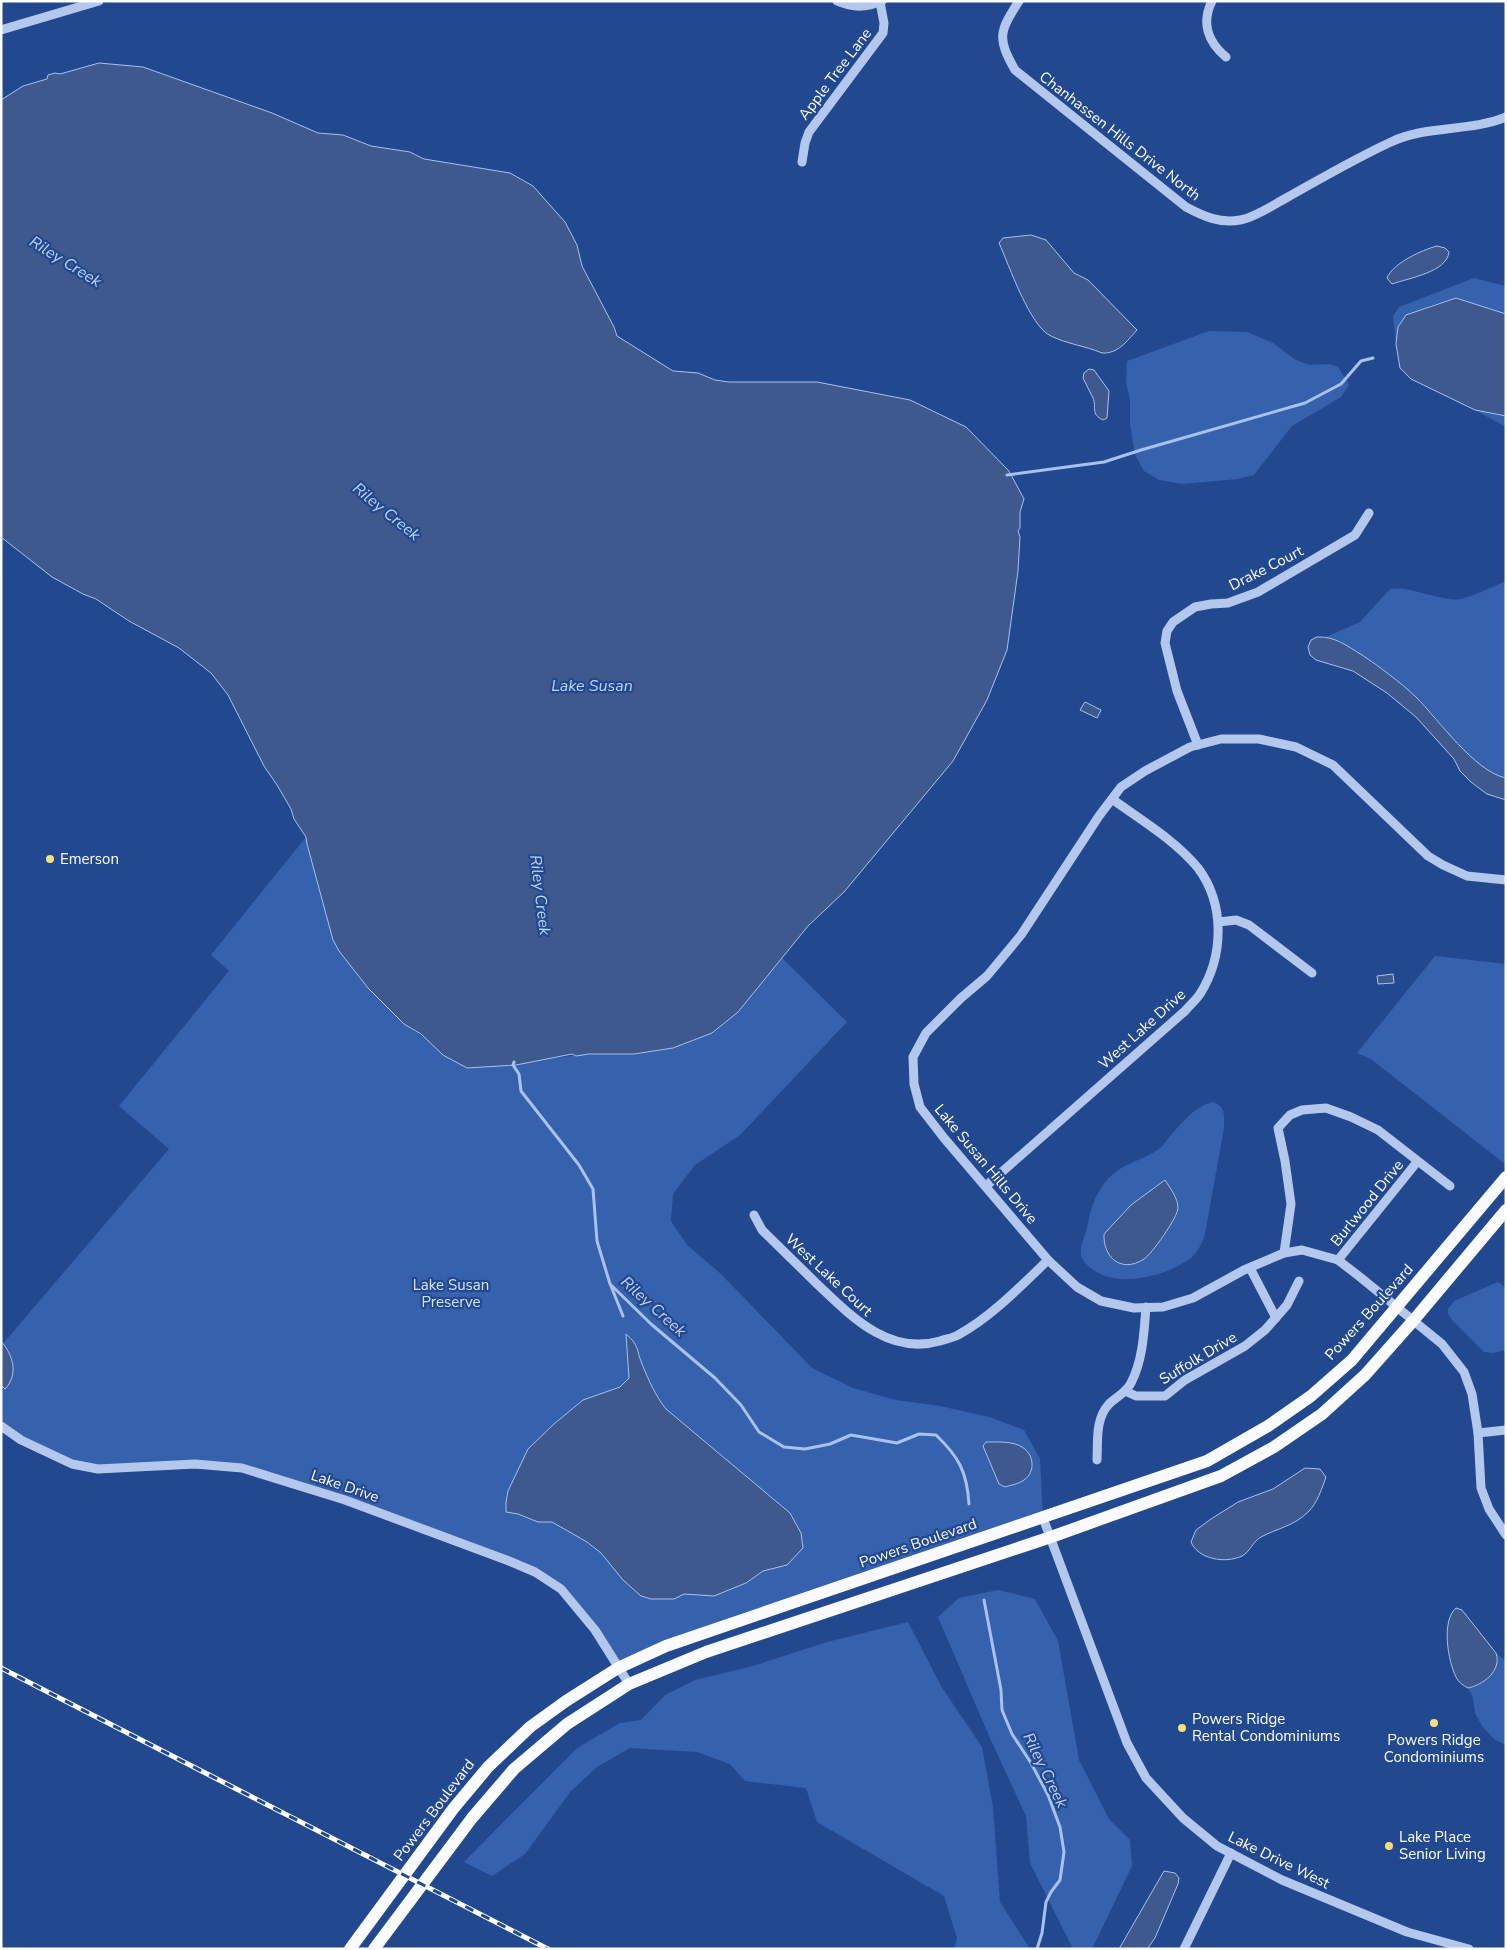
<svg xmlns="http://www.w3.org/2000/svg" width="1507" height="1950" font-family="'Nunito Sans',sans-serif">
<rect width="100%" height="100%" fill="#224990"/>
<!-- green -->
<g fill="#3661ad">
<path d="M1474,278L1506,286V314L1456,298L1427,307L1398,327L1396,344L1393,316L1399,307Z"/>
<path d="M1209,331L1247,332L1273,343L1296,360L1310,365L1329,364L1338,367L1349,385L1341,397L1292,426L1254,475L1238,479L1182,484L1159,480L1144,471L1135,455L1130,424V399L1126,383L1127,361Z"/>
<path d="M1475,410L1506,416V427Z"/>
<path d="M1506,581V778C1472,772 1440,718 1415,696C1392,676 1365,659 1340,641L1326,637L1360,622L1390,589C1414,586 1438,602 1461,599C1472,597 1494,586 1506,581Z"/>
<path d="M306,837L368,988L404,1024L428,1040L546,1059L589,1054H634L673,1048L712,1033L738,1012L782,958L847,1022L740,1135L695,1165L673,1194L671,1221L687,1245L721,1274L812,1368L853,1388L896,1400L940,1406L989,1417L1024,1430L1040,1459L1043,1518L618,1668L561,1589L535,1572L242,1468L98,1469L72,1464L1,1426V1346L169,1149L119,1106L229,971L211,955Z"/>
<path d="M1435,956L1506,964L1505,1164L1371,1059L1357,1053Z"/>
<path d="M1213,1102C1226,1107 1224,1115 1224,1128L1205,1234C1202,1242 1199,1251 1192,1257C1169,1276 1117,1289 1092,1269C1087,1265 1082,1261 1081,1254C1080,1244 1086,1234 1088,1224C1090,1207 1099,1186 1113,1174C1126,1163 1142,1160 1156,1151C1160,1149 1164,1144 1167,1140C1179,1126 1194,1106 1213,1102Z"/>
<path d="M1498,1282L1506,1288V1350L1493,1353L1484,1352L1453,1321L1448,1314V1309L1454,1301Z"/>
<path d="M998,1590L1035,1599L1058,1641L1079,1760L1109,1819L1130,1840L1132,1866L1092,1949H1073L1030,1863L1026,1816L989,1736L938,1617L959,1598Z"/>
<path d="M908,1622L941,1686L982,1747L993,1807L1000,1902L1030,1949H954L957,1938L944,1896L817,1822L806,1788L745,1781L730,1764L697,1752L630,1748L597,1767L571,1791L525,1854L492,1876L464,1862L577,1748L620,1723L641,1720L665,1695L695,1680L753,1666L827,1642Z"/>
<path d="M1496,1653L1506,1661V1745L1494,1739L1482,1726L1475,1713L1473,1698L1468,1688L1474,1687L1498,1660Z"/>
</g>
<!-- water -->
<g fill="#3d598d" stroke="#a7c2ed">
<path d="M99,63L143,67L272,113L318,133L343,135L371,146L410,152L424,159L510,173L533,186L565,222L577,245L582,266L614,327L617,336L673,371L698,373L715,380L729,382H817L910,400L966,427L1009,471L1024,499L1020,512V528L1018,531L1020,537L1018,571L1007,650L987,700L953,761L844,892L808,926L738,1012L712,1033L673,1048L634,1054H589L576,1056L572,1054L516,1065L467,1068L443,1055L421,1034L404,1024L368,988L339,951L333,940L307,844L306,837L294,819L291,809L277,785L264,766L228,695L211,673L179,648L129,621L96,599L83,594L52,577L1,537V100L23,86L47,79L48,75L55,73L60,74Z"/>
<path d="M1031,235L1046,240L1074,273L1088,280L1137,330C1127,341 1118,354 1102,353C1086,346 1067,344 1051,336C1030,327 1009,265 999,243L1003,238Z"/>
<path d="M1437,246L1445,248L1449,252C1447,272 1409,278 1392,284L1387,278C1393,263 1422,250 1437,246Z"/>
<path d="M1456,298L1506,314V416L1475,410L1411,379L1400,368L1396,344L1398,327L1406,315Z"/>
<path d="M1089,369L1094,370L1109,391L1107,418L1103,420C1090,414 1097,407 1093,398C1090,391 1086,385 1083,378L1084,373Z"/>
<path d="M1317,637C1335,636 1347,646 1362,655C1380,667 1400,682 1416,697C1438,719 1475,772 1506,778V800L1487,794L1471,782L1460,771L1454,759L1416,717L1387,693L1353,671L1316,660L1310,655L1308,647L1311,640Z"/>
<path d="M1085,702L1101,710L1097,718L1080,710Z"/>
<path d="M1393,974L1394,983L1378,984L1377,976Z"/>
<path d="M1165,1180C1170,1188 1178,1198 1178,1208C1178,1217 1151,1255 1144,1259C1121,1274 1103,1257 1104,1234L1131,1205Z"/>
<path d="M626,1334C639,1345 636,1349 642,1364C649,1381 655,1395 666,1409L790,1513L801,1533L803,1548L787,1565L763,1571L746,1583L714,1596L684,1594L674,1599H651L641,1596L623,1580L601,1553L587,1542L552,1522H538L518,1514L506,1512V1502L508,1491L528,1449L554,1424L583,1400L620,1387L629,1378Z"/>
<path d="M1,1341C13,1355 19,1374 5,1389L1,1385Z"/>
<path d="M986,1442C997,1442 1013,1441 1022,1447C1034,1454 1036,1472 1024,1480C1019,1484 1011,1485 1005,1487L999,1484L983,1446Z"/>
<path d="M1305,1468L1320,1469L1326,1477C1322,1488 1317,1504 1308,1512C1294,1526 1278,1528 1261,1537C1253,1541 1250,1552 1242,1556C1225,1564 1198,1559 1191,1542L1196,1530L1211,1519L1238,1502L1273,1489Z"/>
<path d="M1456,1608L1462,1610L1496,1653C1502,1671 1483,1685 1468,1688C1463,1685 1458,1682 1456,1677C1448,1661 1441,1621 1456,1608Z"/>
<path d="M1164,1871L1175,1873L1179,1878L1178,1884L1155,1938L1147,1949H1119Z"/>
</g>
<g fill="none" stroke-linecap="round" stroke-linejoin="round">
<!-- stream -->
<g stroke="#a7c2ed" stroke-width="3">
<path d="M1007,475L1104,462L1141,450L1305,403L1341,384L1361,361L1373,358"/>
<path d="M514,1062L513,1065L519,1074L521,1091L579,1165L593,1189L597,1241L610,1284L651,1324L715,1378L741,1405L759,1432L784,1447L805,1449L830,1444L851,1435L897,1443L919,1434L936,1435C959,1457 967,1472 969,1504"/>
<path d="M611,1286L623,1316"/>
<path d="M984,1600L1001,1690L1002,1710L1012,1734L1031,1763L1048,1795L1060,1827L1064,1852L1060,1880L1051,1892L1046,1902L1042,1933L1037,1949"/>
</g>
<!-- minor -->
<g stroke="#b3c8ec" stroke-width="9">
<path d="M837,1C853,8 866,8 882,1"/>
<path d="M1019,1C999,32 997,38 1015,70L1186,207C1203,216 1220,224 1240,220C1254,218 1275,204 1288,197C1322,178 1356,158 1391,142C1426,125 1470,132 1506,117"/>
<path d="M1212,1C1201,23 1208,42 1226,57"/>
<path d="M1,30L99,1"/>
<path d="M802,162L805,143L809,132L883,33L884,23L880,2"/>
<path d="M1198,745L1177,691L1165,643L1167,631L1173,622L1195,607L1211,604L1228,603L1258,592L1355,535L1369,513"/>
<path d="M1506,880L1467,876L1443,865L1428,856L1333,765L1296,747L1259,739H1221L1190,747L1145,771L1121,787L1099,816L1021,935L987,976L961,998L926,1033L913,1057L914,1084L920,1107L944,1138L1048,1260L1077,1287L1101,1301L1134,1308L1163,1307L1193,1298L1244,1270L1284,1253L1302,1250L1338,1260L1360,1277L1442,1344L1464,1372L1472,1394L1478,1433L1481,1488L1489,1509L1506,1535"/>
<path d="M1219,922L1236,920L1249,925L1312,973"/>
<path d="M986,1186L1185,1011C1190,1005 1196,1000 1200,994C1224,956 1225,904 1198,868C1175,840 1141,820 1112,799"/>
<path d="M754,1215L762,1230C780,1248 798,1265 816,1283C850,1315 888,1356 940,1341C946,1339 953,1338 958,1335C990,1318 1022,1285 1048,1260"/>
<path d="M1284,1253L1291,1204L1285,1161L1278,1128L1290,1115L1302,1110L1326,1108L1351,1117L1378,1130L1450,1186"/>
<path d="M1338,1260L1417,1162"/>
<path d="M1250,1268L1276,1318"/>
<path d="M1125,1391L1136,1396H1165L1185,1380L1245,1346L1265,1330L1287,1305L1299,1281"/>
<path d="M1,1426L21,1440L72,1464L98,1469L195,1464L242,1468L345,1500L509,1561L535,1572L561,1589L595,1630L629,1684"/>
<path d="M1478,1433L1506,1430"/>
<path d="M1097,1460C1098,1441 1095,1419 1109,1404C1116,1397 1126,1393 1131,1383C1143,1360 1144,1332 1146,1307"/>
<path d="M1043,1518L1127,1743L1146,1778L1183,1818L1217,1846L1282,1880L1407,1932L1469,1949"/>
<path d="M1184,1949L1231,1853"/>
</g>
<!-- major -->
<g stroke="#f9fbff" stroke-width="12">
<path d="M350,1949L453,1809L488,1767L530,1727L566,1701L618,1668L666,1646L1207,1461L1268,1426L1311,1396L1352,1360L1506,1177"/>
<path d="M374,1949L472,1818L514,1769L567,1724L629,1684L706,1652L1051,1537L1221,1476L1274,1447L1322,1414L1365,1375L1413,1321L1506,1210"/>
</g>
<!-- rail casing -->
<g stroke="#fff" stroke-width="5">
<path id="rail" d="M1,1668L548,1949"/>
</g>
<!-- rail -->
<use href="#rail" stroke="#224990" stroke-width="3" stroke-dasharray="9" stroke-linecap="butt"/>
</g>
<!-- markers -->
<g fill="#f8de76" stroke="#224990" stroke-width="2">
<circle cx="50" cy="859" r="5"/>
<circle cx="1434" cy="1723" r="5"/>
<circle cx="1182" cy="1728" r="5"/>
<circle cx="1389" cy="1846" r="5"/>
</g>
<g text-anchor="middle" stroke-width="4.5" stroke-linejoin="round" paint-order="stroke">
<!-- street labels -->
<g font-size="15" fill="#fff" stroke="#224990">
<text transform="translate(835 74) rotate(-53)" y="5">Apple Tree Lane</text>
<text transform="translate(1120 136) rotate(38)" y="5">Chanhassen Hills Drive North</text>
<text transform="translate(1266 568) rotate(-27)" y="5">Drake Court</text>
<text transform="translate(1142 1029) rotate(-42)" y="5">West Lake Drive</text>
<text transform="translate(986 1164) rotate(50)" y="5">Lake Susan Hills Drive</text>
<text transform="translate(1367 1203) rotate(-51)" y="5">Burlwood Drive</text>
<text transform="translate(829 1275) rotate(43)" y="5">West Lake Court</text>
<text transform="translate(1369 1312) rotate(-48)" y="5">Powers Boulevard</text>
<text transform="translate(1198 1358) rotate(-31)" y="5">Suffolk Drive</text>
<text transform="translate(345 1486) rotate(19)" y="5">Lake Drive</text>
<text transform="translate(918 1543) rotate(-19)" y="5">Powers Boulevard</text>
<text transform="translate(434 1810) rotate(-53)" y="5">Powers Boulevard</text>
<text transform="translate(1279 1860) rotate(26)" y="5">Lake Drive West</text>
</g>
<!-- poi labels -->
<g font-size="15" fill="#fff" stroke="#224990" text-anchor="start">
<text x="60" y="864">Emerson</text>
<text x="1192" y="1724">Powers Ridge<tspan x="1192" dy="17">Rental Condominiums</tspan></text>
<text x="1434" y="1745" text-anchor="middle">Powers Ridge<tspan x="1434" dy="17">Condominiums</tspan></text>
<text x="1399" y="1842">Lake Place<tspan x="1399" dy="17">Senior Living</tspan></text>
</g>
<!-- park labels -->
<g font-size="15" fill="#d9e4f9" stroke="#224990">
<text x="451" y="1290">Lake Susan<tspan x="451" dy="17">Preserve</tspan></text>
</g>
<!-- water labels -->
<g font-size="16" font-style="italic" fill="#bfd3f3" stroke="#224990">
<text transform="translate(66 261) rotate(32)" y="6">Riley Creek</text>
<text transform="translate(387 511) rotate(39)" y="6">Riley Creek</text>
<text x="592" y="691">Lake Susan</text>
<text transform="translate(541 895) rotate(83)" y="6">Riley Creek</text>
<text transform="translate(654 1306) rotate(42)" y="6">Riley Creek</text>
<text transform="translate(1046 1770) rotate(64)" y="6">Riley Creek</text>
</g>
</g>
<!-- border -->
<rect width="1507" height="1950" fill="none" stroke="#ffffff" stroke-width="5"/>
</svg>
